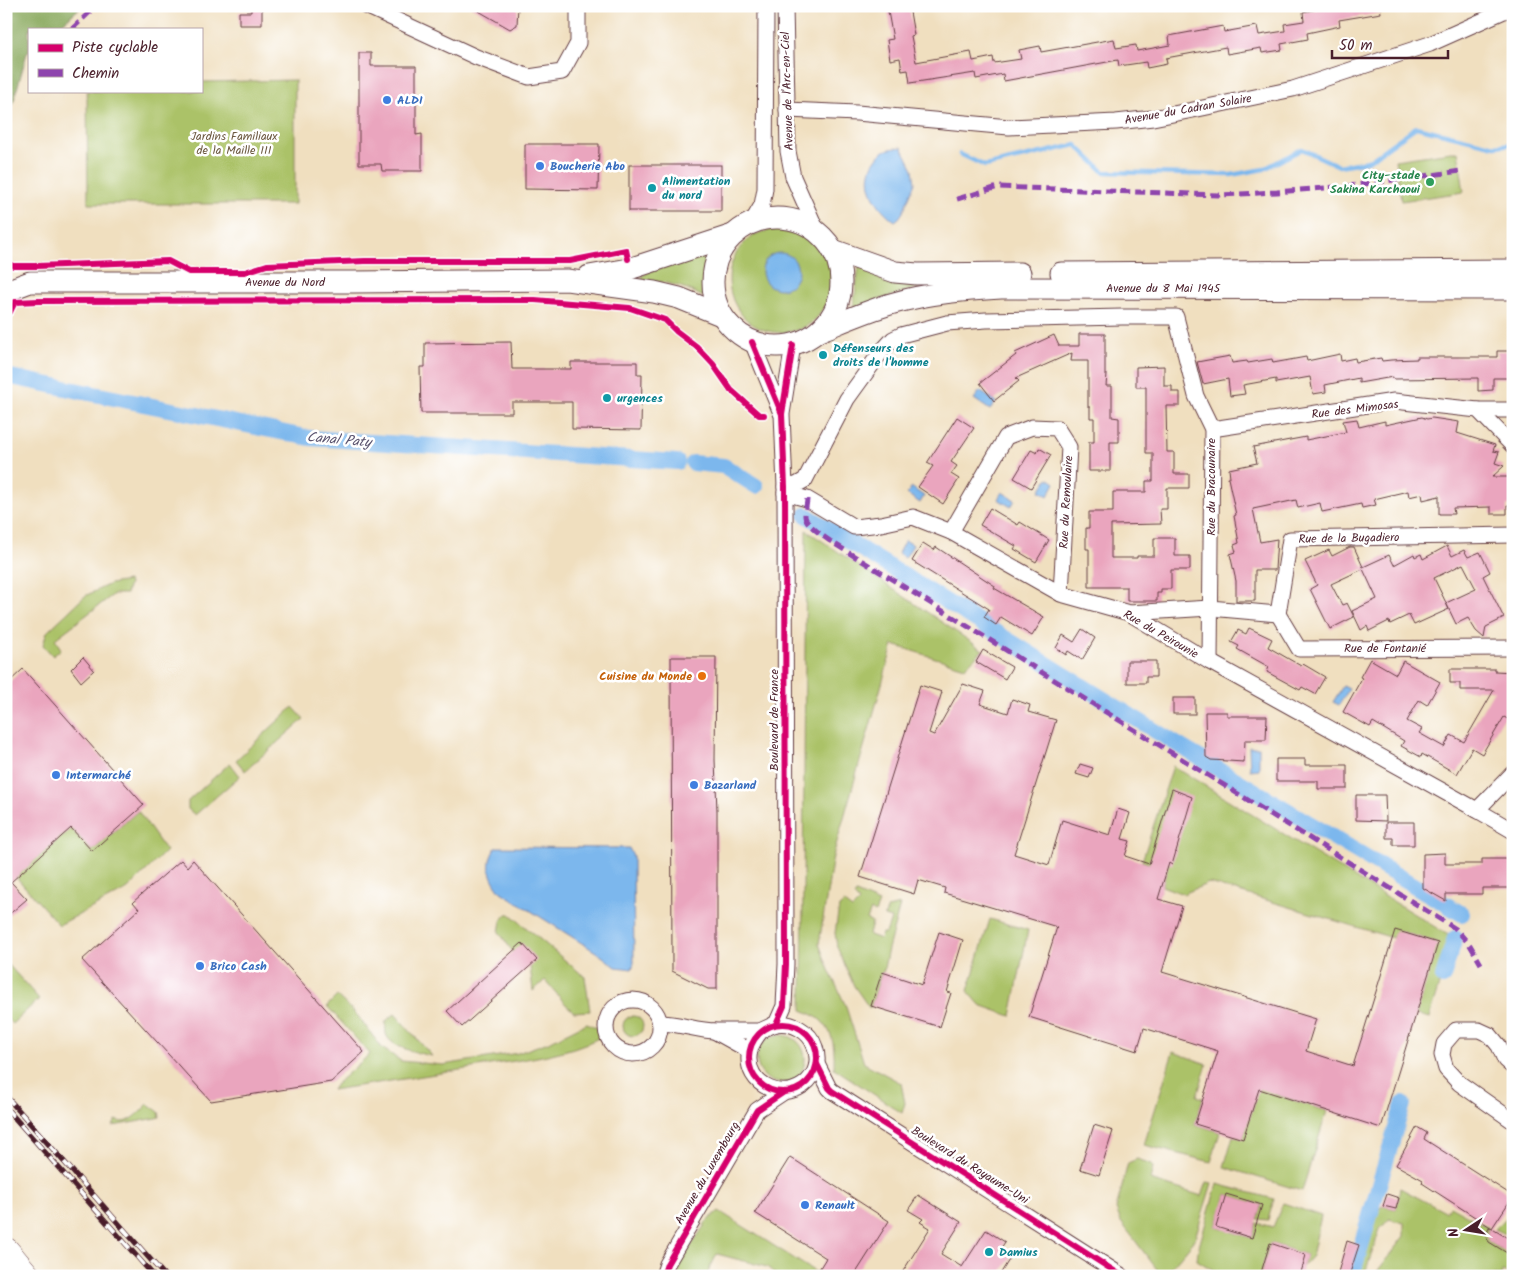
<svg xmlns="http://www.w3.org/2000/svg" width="1519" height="1282" font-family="Kalam,sans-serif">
<rect width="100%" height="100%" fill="#fff"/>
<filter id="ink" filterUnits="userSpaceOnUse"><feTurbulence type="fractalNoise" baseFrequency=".02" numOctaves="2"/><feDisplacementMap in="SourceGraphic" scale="10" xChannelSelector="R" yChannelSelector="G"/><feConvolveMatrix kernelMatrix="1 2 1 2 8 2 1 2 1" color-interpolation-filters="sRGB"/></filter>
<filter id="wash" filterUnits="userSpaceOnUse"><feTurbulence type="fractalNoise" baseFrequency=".0096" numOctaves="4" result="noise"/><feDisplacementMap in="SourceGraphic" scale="20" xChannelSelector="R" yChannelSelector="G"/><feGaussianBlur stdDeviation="1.12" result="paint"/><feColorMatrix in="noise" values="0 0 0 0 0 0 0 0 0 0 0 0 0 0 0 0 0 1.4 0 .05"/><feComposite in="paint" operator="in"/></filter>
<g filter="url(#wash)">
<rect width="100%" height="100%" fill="#f0dfbf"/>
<!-- green -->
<g fill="#abc267" stroke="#7a7049" fill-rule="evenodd">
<path d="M295,80V204H88L87,91H201V82Z"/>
<path d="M1458,151L1464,192L1401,201L1395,160Z"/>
<path d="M782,229C793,231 804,233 813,240C835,259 836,289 821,312C814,324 800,331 786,332C734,338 708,270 750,238C759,231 771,230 782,229ZM798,270C795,288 778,294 766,282Z"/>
<path d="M705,253L710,257L704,281L706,296H701C684,286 663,281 642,280V276L648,272Z"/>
<path d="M859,267L929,284L853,308Z"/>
<path d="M806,530L983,650L965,667L893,645L833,856L819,944L829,970L845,1004L864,1063L901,1083L905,1103L902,1113L834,1068C835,1039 832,1021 802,1010Z"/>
<path d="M128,581L129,584L126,594H114L55,639L61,649L53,656L43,645L47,632L85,596L110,584Z"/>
<path d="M293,707L304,719L245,771L236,760Z"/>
<path d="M230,763L240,776L195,815L188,809V801Z"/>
<path d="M1173,766L1453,938L1429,1018L1416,1014L1437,943L1396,930L1393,938L1209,883L1183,894L1162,886L1167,869L1142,861Z"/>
<path d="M138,811L166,851L128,889L59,925L16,877L71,828L92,851Z"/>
<path d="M856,893L879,903L875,913L871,910L867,920L872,923L869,935L880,939L882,933H886L891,919L884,917L888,908L900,905L888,949L883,973H881L870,1009L854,986L837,947L835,933L839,907L844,903L852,909L859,902L854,896Z"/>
<path d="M507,914H510L585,977L590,1011L574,1012C563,1003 555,991 545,980L533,991L530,966L513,952L499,932L501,921Z"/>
<path d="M990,919L1028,930L1011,1016L980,1005L968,991Z"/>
<path d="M6,962L39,999L12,1024L6,1018Z"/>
<path d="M337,996L357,1015L382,1048L401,1061L443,1065L518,1053L551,1041L587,1023L598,1028L601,1037C567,1054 527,1059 490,1065C437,1074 384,1082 332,1090L336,1084L370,1054L327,1006Z"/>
<path d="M395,1014L432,1056C419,1053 390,1048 386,1034C385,1030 386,1025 386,1021Z"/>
<circle cx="633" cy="1026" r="10"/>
<circle cx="781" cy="1059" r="24"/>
<path d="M1173,1052L1207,1064L1197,1096L1203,1098L1195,1124L1220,1132L1211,1162L1144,1145Z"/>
<path d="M1263,1074L1274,1094L1327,1111L1302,1191L1224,1167L1233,1136L1243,1138Z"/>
<path d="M148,1104L159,1112L160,1117L157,1118L113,1126L116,1120C128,1127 140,1112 148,1104Z"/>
<path d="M1137,1159L1152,1164L1153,1167L1150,1180L1202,1196L1207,1182L1212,1183L1194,1241L1164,1276H1162L1121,1222L1116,1209L1128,1163Z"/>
<path d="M1217,1184L1274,1199L1268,1220L1258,1219L1262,1205L1226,1194L1216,1227L1252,1238L1257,1223L1273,1227L1283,1203L1321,1216L1312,1256L1302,1267L1306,1255L1270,1243L1260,1276H1223L1197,1260L1198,1250Z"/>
<path d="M1400,1188L1445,1212L1450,1206L1488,1227L1486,1237L1489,1242L1507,1253L1512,1237L1495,1229L1513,1211V1270L1510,1274L1502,1272L1501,1276H1387L1376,1273L1404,1236V1223L1389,1219L1380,1229L1364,1276H1357L1374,1216L1383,1206L1396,1209Z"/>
<path d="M719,1211L817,1273L815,1276H778L767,1267L717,1254L706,1276H671L708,1220Z"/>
</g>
<!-- forest -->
<path fill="#88a85c" stroke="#696444" d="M6,6H82L56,29H29V52L27,53L6,129Z"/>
<!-- water -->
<g fill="#7bb7ed" stroke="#626b8c">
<path d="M902,147L913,169L915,183L903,212L899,218L895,221C877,208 862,185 873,164C875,161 879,154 883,152C887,149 896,148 902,147Z"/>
<circle cx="780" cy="271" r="18"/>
<path d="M980,391L996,402L990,410L974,399Z"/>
<path d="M1048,478L1055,483L1048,496L1040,491Z"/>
<path d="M911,487L924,496L920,503L907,494Z"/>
<path d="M1002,492L1015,500L1011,507L998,499Z"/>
<path d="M905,540L913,545L905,558L898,553Z"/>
<path d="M1343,686L1349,689L1339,705L1333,702Z"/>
<path d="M1249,747H1259V769L1250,770Z"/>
<path d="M496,847L629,848L633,856L634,963L632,969L616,967L599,954L501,892C489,877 485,864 496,847Z"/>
</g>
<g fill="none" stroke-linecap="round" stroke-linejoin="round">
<!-- stream -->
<path stroke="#7bb7ed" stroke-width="4.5" d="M960,154L985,166L1076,145L1104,172L1231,175L1264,169L1302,149L1339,166L1368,161L1416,127L1495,146L1513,144"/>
<!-- canal -->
<g stroke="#7bb7ed" stroke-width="16">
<path d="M6,376L310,438L677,462"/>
<path d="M693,463L724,466L756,486"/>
<path d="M806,515L1183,748L1462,914"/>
<path d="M1443,977L1455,938"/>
<path d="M1352,1276L1403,1104"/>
</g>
</g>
<g id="blocks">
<!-- building -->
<g fill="#eaa5be">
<path d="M470,6H518L517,25L510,29Z"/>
<path d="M887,6H909L914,35L911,36L916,62L971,52L973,61L993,57L994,63L1021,59L1019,50L1040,46L1041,52L1114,39L1116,48L1136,45L1137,51L1170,45L1169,36L1223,26L1224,32L1257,26L1259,35L1285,31L1284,24L1304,21L1303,12L1332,6H1380L1381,13L1339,20L1340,26L1307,33L1308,39L1281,44L1282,50L1262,53L1261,48L1227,54L1226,47L1166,58L1167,64L1147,68L1146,62L1119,66L1118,60L1004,81L1003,74L976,79L975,73L910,83L908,70L902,71L900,58L890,60L887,40L893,39Z"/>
<path d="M251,8L262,9V25H239V12H251Z"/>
<path d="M359,53H371V66H416V135L422,134V171H382L381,164H359Z"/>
<path d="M525,144H599L598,190L525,189Z"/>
<rect x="629" y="165" width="92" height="46"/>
<path d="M1079,334H1105V374H1107L1106,386H1112V417L1119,418V442H1110V471H1089V442H1094V418H1090V407H1088V361H1071L1072,353L1016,378L1019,381L994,401L980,383L1016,355L1015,353L1054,335L1059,346H1079Z"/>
<path d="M511,342L512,369H571V362H637V374H642L641,430L572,429V402H512V413H421L420,367H425V343Z"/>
<path d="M1497,351H1513V378H1493V390L1478,391V378L1393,379V377L1359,383V378L1325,385L1326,392L1313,394L1310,377L1276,383V379L1243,385L1245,394L1230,396L1228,379L1203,384L1197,362L1230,356L1232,363L1247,361L1248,363L1272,359L1273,363L1306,357L1307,361L1340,354L1341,361L1355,358L1356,362L1381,358L1382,361L1391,360L1417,359V357H1497Z"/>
<path d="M1164,366V386H1172V392H1180V406H1166L1167,452H1174V474H1189V488H1167V509H1160L1161,524L1111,525V558H1137V556H1154V538H1175V556H1190V570H1171V589H1161V593H1157V601H1127V587H1089V549H1086V528H1089V512H1113V492H1146V481H1153V453H1146V387H1136V367Z"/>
<path d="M957,417L974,428L951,462L957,466L951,474L959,479L943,504L918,487L933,466L927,463Z"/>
<path d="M1422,417L1427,419L1432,418L1459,422L1457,433L1495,445L1493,451L1499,452L1495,463L1504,466L1492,477H1513V506L1507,505V514H1491V507L1453,508L1454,514H1439V496L1423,500L1422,494L1409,497L1408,491L1374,499L1376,505L1362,508L1361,504L1322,512L1320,503L1298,508L1296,500L1253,509L1260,542L1277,539L1275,570H1255V601H1236V581L1230,554L1236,552L1234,545L1239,543L1234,516L1236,515L1228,478H1230L1229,469L1257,463L1253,447L1306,437V440L1346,432L1343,421L1357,419L1359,427L1385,421V425Z"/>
<path d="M1039,448L1051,455L1031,488L1014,478L1031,450L1037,453Z"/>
<path d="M990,508L1018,525L1020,522L1049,540L1036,562L1014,549L1016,546L980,525Z"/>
<path d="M923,543L934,550L936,547L995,586L994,588L1044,617L1032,636L1001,617L996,625L984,617L989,609L912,561Z"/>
<path d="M1447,546L1452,556L1464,550L1468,557L1480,552L1490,572L1483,576L1504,618L1486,627L1484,638L1476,631L1468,618L1456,624L1446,603L1476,589L1463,564L1434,578L1449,609L1414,625L1409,615L1390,624L1389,621L1369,631L1367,626L1361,630L1352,611L1377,599L1363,569L1331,584L1342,605L1347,603L1354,617L1330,629L1310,589L1317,585L1305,561L1329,550L1332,556L1350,547H1354L1363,567L1389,555L1394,565L1414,554L1415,557L1421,554L1423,559Z"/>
<path d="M1249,628L1272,639L1268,647L1301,666L1303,664L1325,677L1315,694L1302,687L1300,690L1267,672L1269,667L1237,649L1239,646L1231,642L1238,630L1246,634Z"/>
<path d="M1082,629L1095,638L1082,660L1068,651L1066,655L1056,648L1063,635L1074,642Z"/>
<path d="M983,650L1012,667L1005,679L976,662Z"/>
<path d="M83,657L94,670L81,682L71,669Z"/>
<path d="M671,657H716L715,760L717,811V989H708L672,971Z"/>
<path d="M1370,659L1396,674L1403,661L1440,682L1427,705L1419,700L1407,721L1422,729L1419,733L1444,747L1451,735L1464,742L1494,690H1460V683H1450V669H1495V671L1513,672V722L1504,717L1482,754L1472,748L1457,774L1422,754L1421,757L1401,746L1404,741L1373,722L1370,727L1343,712L1362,678L1360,677Z"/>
<path d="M1127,661H1156V677H1146V683H1127Z"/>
<path d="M23,669L144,805L92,851L71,828L11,882L27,899L6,917V685Z"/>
<path d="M963,684L985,691L980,704L1008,713L1012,699L1030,705L1028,712L1056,720L1014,854L1049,865L1062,820L1110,835L1118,809L1130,813L1122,839L1130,841L1125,856L1149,864L1172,789L1192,797L1172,865L1169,863L1158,899L1182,906L1162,972L1316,1019L1306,1051L1353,1066L1395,930L1438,943L1381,1128L1259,1089L1243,1139L1195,1124L1218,1051L1144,1028L1137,1051L1029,1017L1057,927L944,893L945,888L918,880L914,894L860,877L920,685L942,692L929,733L934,735Z"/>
<rect x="1173" y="698" width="22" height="16"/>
<path d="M1205,712H1227V716H1267L1266,740H1245L1244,762L1211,760L1206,757Z"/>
<path d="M1276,759H1305V765H1347V789H1318V781H1276Z"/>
<path d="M1080,764L1093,768L1089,778L1076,774Z"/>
<path d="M1356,795H1385L1386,821L1356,820Z"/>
<path d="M1386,822H1414V845H1393V838H1386Z"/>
<path d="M1445,853V864H1482V859H1513V888H1482V894H1446V901L1423,888V854Z"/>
<path d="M181,860L187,867L193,860L364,1052L331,1082L211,1101L82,960L139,909L133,902Z"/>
<path d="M939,932L963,940L947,992L951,993L940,1027L871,1006L882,972L922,985Z"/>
<path d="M522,943L537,960L462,1027L447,1011Z"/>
<path d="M1094,1125L1113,1131L1099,1175L1080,1169Z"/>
<path d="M1417,1127L1427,1133L1424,1139L1513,1196L1492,1228L1422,1183L1423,1180L1396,1165Z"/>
<path d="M790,1157L889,1221L854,1276H815L826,1258L755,1213Z"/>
<path d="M1226,1194L1262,1205L1252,1238L1216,1227Z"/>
<path d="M1387,1194L1399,1198L1396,1209L1383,1206Z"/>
<path d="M918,1195L961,1222L941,1254L962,1267L986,1230L1005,1242L1001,1248L1012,1255L999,1276H900L930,1228L920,1222L923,1219L908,1210Z"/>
<path d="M1489,1227L1511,1240L1507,1253L1489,1242L1486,1237Z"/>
<path d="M1347,1241L1359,1245L1349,1276H1337Z"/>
<path d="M1270,1243L1306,1255L1300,1276H1260Z"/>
</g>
</g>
</g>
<g filter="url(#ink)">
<use href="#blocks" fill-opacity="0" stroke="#633c41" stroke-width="1"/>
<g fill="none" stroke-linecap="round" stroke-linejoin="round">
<!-- street casing -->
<g stroke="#633c41" stroke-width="17">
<g id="street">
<path d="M366,6L476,57L529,77L562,72L578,43V6"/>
<path d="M785,6L788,151L793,177L817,231"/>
<path d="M787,110L857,113L1009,127L1116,122L1153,118L1198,109L1293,89L1430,44L1513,7"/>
<path d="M752,222L762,205L765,189L766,6"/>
<path d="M752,342L781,413"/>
<path d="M1478,410H1513"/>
<path d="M1212,429L1394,401L1478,410L1513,446"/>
<path d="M785,487L796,485L805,480L847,399L881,352L893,339L901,335L947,323L986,320L1122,317H1176L1196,396L1212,429L1210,662"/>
<path d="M785,493L807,499L854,527L881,524L913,517L951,532L1061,594L1129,613L1210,662L1477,810L1513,773"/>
<path d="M951,532L1006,437L1032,427L1057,428L1069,447L1061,594"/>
<path d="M1129,613L1210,608L1278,614L1290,539L1513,535"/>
<path d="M1278,614L1299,649L1513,648"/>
<path d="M1477,810L1513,831"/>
<circle cx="633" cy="1027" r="27"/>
<path d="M660,1023C679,1023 697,1031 716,1031C730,1031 744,1031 758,1031C764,1030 769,1026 776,1024C791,1021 810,1031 815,1047C818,1056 818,1067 812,1076C791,1107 741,1087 750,1050C752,1043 756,1037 761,1031"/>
<path d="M776,1024L784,1006L786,964L785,487L782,414L793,345"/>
<path d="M714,1031L750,1051"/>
<path d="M817,1064L829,1088L832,1091L1122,1276"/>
<path d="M1513,1067L1505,1060L1499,1046L1490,1035L1479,1030H1456L1444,1044L1442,1055L1446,1069L1459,1083L1513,1121"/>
<path d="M663,1276L667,1264L757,1110L784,1092"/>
</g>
</g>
<!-- secondary casing -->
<g stroke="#633c41" stroke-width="23">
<g id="secondary">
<circle cx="777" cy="282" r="64"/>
<path d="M833,250L895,272L917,274L1020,273"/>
<path d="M1061,273L1513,270"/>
<path d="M589,276L629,269L733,235"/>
<path d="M6,291L30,282H353L567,280L654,292L679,298L721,315"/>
<path d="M819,331C844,321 869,310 894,303C929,293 965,290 1001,288L1513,289"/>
</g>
</g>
<!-- highway casing -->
<g stroke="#633c41" stroke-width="29">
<path id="highway" d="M6,1252L26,1276"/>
</g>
<!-- street -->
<use href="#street" stroke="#fff" stroke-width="15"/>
<!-- secondary -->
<use href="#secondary" stroke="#fff" stroke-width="21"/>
<!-- highway -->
<use href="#highway" stroke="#fff" stroke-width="28"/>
<!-- rail casing -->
<g stroke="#4a1f2b" stroke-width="5.5">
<g id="rail">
<path d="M6,1096L165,1276"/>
<path d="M6,1108L154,1276"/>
</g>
</g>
<!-- rail -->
<use href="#rail" stroke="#fff" stroke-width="4" stroke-dasharray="11" stroke-linecap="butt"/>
<!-- quiet -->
<g stroke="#8e44ad" stroke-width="5" stroke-dasharray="10 5" stroke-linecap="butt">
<path d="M72,29L96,6"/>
<path d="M957,199L998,187L1219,195L1277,192L1349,186L1461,171"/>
<path d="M807,499C807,504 805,510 805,515C804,523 823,536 830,541L1456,929L1470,945L1481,964"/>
</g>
<!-- cycleway casing -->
<g stroke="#fff" stroke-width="9">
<g id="cycleway">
<path d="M6,262L13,266H37L168,261L189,272H245L267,265L365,261H570L626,250L628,259"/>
<path d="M6,315L10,312L15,302L38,301L535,300L630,308L665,320L676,331L697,347L713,364L731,390L759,415H764"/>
<path d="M752,342L782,414"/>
<path d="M776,1024L784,1006L786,964L785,487L782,414L793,345"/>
<circle cx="783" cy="1058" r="34"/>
<path d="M817,1064L829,1088L832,1091L1122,1276"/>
<path d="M663,1276L667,1264L757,1110L784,1092"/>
</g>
</g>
<!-- cycleway -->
<use href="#cycleway" stroke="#d6006c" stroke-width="6"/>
</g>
</g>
<!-- markers -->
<g fill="#3f7fe0" stroke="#fff" stroke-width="2">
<circle cx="387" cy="100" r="5"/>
<circle cx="540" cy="166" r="5"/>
<circle cx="56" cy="775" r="5"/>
<circle cx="694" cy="785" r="5"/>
<circle cx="200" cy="966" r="5"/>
<circle cx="805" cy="1205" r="5"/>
</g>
<circle fill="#2e9e5b" stroke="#fff" stroke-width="2" cx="1430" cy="182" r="5"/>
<g fill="#0f9aa8" stroke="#fff" stroke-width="2">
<circle cx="652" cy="188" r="5"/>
<circle cx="823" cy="355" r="5"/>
<circle cx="607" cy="398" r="5"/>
<circle cx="989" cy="1252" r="5"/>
</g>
<circle fill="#e8710a" stroke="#fff" stroke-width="2" cx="702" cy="676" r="5"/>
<g text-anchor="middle" stroke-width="5" stroke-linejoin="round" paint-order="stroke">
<!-- street labels -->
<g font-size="12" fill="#4a1f2b" stroke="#fff">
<text transform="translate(787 91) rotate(-92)" y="4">Avenue de l'Arc-en-Ciel</text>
<text transform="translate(1188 109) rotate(-10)" y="4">Avenue du Cadran Solaire</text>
<text x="285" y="286">Avenue du Nord</text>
<text x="1163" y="292">Avenue du 8 Mai 1945</text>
<text transform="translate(1355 409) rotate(-7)" y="4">Rue des Mimosas</text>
<text transform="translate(1211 487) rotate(-90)" y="4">Rue du Bracounaire</text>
<text transform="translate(1066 502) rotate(-87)" y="4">Rue du Remoulaire</text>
<text transform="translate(1349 538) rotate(-1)" y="4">Rue de la Bugadiero</text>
<text transform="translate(1161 634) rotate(30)" y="4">Rue du Peirounie</text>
<text x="1385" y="652">Rue de Fontanié</text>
<text transform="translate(774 720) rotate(-90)" y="4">Boulevard de France</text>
<text transform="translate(970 1165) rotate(32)" y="4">Boulevard du Royaume-Uni</text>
<text transform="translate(707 1173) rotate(-60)" y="4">Avenue du Luxembourg</text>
</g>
<!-- shop labels -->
<g font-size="12" font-weight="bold" fill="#366cbe" stroke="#fff" text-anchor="start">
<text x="397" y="104">ALDI</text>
<text x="550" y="170">Boucherie Abo</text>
<text x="66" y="779">Intermarché</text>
<text x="704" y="789">Bazarland</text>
<text x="210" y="970">Brico Cash</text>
<text x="815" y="1209">Renault</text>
</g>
<!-- park labels -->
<g font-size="12" fill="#6c5840" stroke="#fff">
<text x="234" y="140">Jardins Familiaux<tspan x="234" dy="14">de la Maille III</tspan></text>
</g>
<!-- leisure labels -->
<g font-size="12" font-weight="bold" fill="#27864d" stroke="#fff" text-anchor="end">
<text x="1420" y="179">City-stade<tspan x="1420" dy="14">Sakina Karchaoui</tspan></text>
</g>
<!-- culture labels -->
<g font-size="12" font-weight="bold" fill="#0d838f" stroke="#fff" text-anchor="start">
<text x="662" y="185">Alimentation<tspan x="662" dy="14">du nord</tspan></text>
<text x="833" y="352">Défenseurs des<tspan x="833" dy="14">droits de l'homme</tspan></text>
<text x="617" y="402">urgences</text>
<text x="999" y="1256">Damius</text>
</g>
<!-- food labels -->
<g font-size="12" font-weight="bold" fill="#c56008" stroke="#fff" text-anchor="end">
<text x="692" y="680">Cuisine du Monde</text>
</g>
<!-- water labels -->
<g font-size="14" font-style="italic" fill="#5b546f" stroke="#fff">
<text transform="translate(339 439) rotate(5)" y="5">Canal Paty</text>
</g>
</g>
<!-- margin -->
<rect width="1519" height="1282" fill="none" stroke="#fff" stroke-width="25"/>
<!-- legend -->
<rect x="28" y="28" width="175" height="65" fill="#ffffff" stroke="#b7a5aa"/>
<rect x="38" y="44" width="25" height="8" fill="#d6006c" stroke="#b7a5aa"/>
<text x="72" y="52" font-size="15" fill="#4a1f2b">Piste cyclable</text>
<rect x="38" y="69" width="25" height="8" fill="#8e44ad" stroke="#b7a5aa"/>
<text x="72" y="78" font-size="15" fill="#4a1f2b">Chemin</text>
<!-- north arrow -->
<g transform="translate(1466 1230) rotate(258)" stroke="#ffffff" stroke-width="4" paint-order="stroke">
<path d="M0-4L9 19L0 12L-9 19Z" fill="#4a1f2b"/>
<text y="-8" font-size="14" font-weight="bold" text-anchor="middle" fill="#4a1f2b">N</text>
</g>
<!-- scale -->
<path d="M1332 50v8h116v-8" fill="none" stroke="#4a1f2b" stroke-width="2.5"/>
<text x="1339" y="50" font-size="15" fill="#4a1f2b" stroke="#ffffff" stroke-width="4" paint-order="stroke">50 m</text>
</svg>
